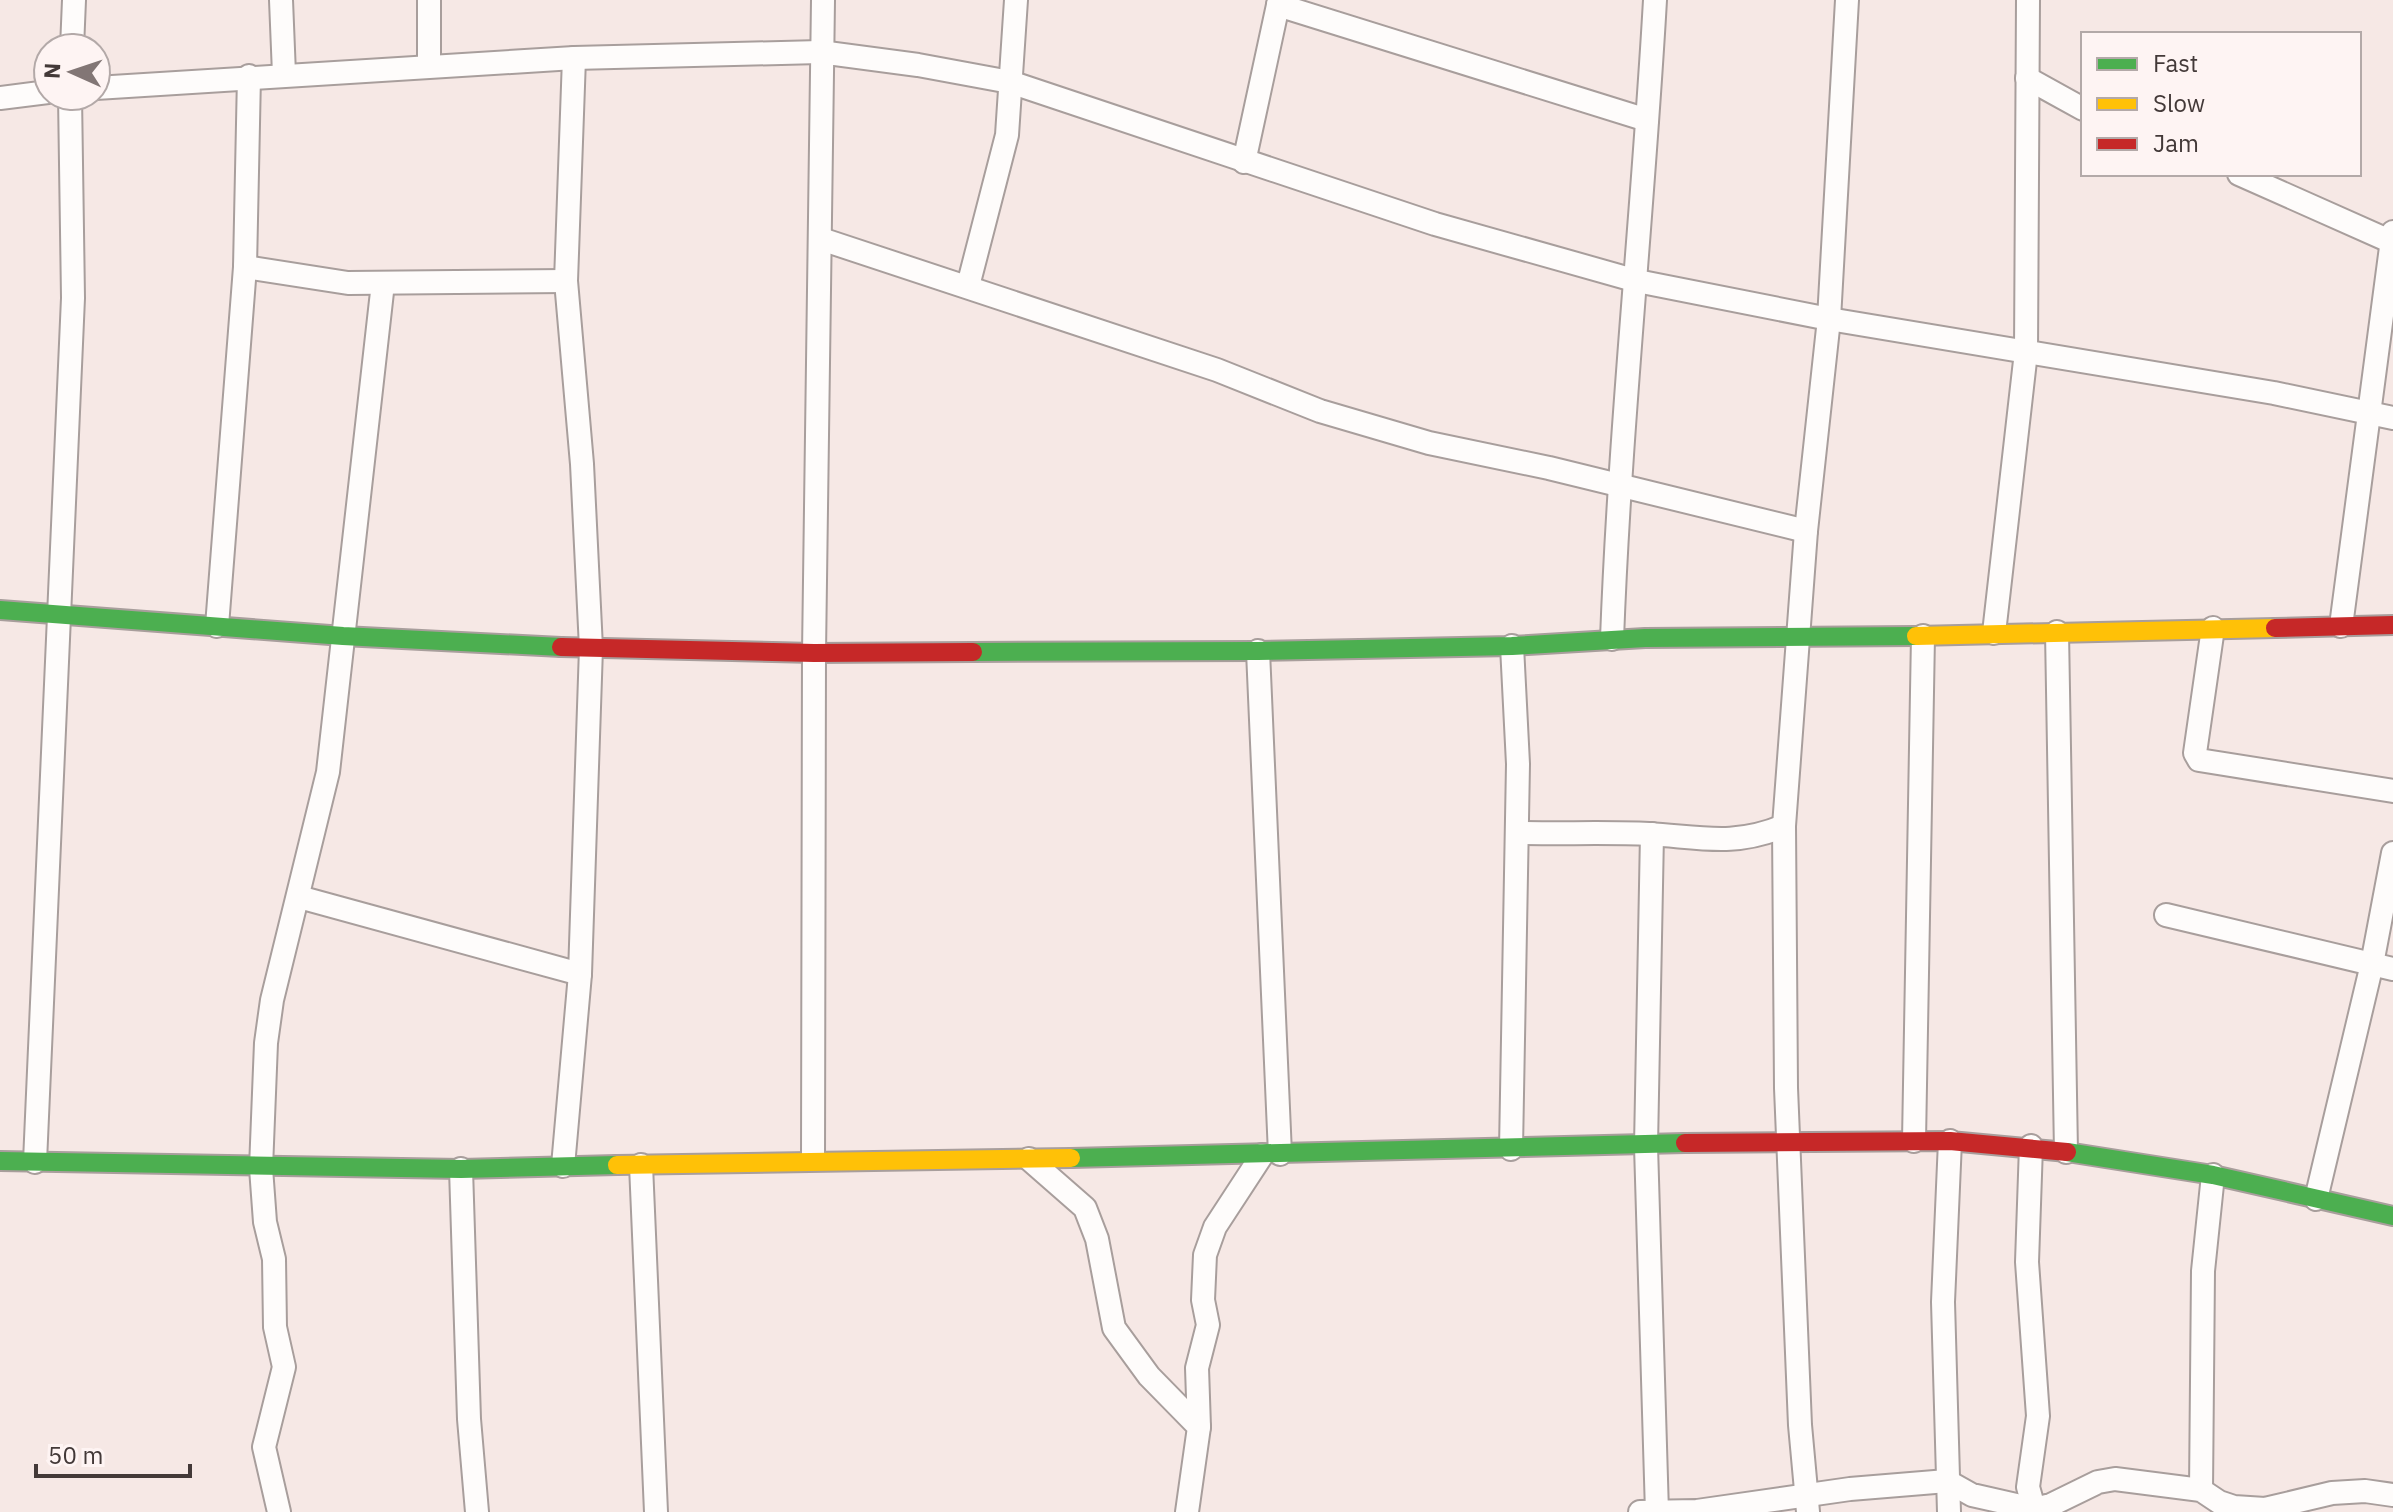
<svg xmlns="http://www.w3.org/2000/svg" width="2393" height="1512" font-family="'IBM Plex Sans',sans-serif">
<rect width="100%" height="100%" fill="#f6e8e5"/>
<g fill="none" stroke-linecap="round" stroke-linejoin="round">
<!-- street casing -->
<g stroke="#a89e9c" stroke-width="26">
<g id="street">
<path d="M281,0L284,74"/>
<path d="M429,0V66"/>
<path d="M1279,0L1278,5L1647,120"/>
<path d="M72,48L74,0"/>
<path d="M2027,78L2083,109"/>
<path d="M96,88L574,58L820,52L918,65L1010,82L1435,224L1637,281L1829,319L2274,393L2393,418"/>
<path d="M0,98L48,92"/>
<path d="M1244,162L1278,5"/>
<path d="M2239,174L2392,242"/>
<path d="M821,239L1217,370L1320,411L1429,443L1549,468L1806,531"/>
<path d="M245,267L348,283L566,281"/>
<path d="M968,286L1007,135L1016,0"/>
<path d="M217,626L245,267L249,76"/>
<path d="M2341,626L2393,232"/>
<path d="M2213,628L2195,753L2199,760L2393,791"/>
<path d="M2057,632L2066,1152"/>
<path d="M1994,633L2026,352L2028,0"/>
<path d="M1612,639C1620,425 1643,213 1655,0"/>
<path d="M1258,651L1280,1154"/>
<path d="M1518,833C1561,834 1606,832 1649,834C1700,837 1734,847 1784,826"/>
<path d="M1652,834L1646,1146L1657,1512"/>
<path d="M299,897L580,974"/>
<path d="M2166,915L2393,969"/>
<path d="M1914,1141L1923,636"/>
<path d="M2031,1146L2027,1262L2038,1416L2028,1487L2035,1512"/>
<path d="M1511,1149L1518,764L1512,646"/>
<path d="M813,1159L814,653L823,0"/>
<path d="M1029,1159L1085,1208L1097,1239L1114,1328L1149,1376L1199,1427L1187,1512"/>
<path d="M35,1162L73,298L70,96"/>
<path d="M641,1165L656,1512"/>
<path d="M563,1166L580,974L591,648L582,464L566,281L574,58"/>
<path d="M461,1169L469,1419L477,1512"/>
<path d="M2316,1199L2372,964L2393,853"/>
<path d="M1199,1427L1197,1368L1208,1325L1203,1300L1205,1255L1215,1227L1262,1155"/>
<path d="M2201,1490L2203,1271L2213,1175"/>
<path d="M279,1512L264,1447L284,1367L275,1327L274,1259L265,1222L261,1168L266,1043L272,1000L328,772L383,283"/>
<path d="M1640,1512L1697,1511L1850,1489L1947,1481L1972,1495L2034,1509L2051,1505L2098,1482L2115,1479L2201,1490L2219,1502L2234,1507L2265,1509L2332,1493L2365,1491L2393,1495"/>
<path d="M1808,1512L1800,1425L1786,1088L1784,826L1806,531L1829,319L1847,0"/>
<path d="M1949,1512L1943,1302L1950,1141"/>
</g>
</g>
<!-- fast casing -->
<g stroke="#a89e9c" stroke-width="22">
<g id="fast">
<path d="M0,610L343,636L561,647"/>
<path d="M973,652L1258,651L1512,646L1645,638L1916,636"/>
<path d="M2067,1152L2213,1175L2393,1216"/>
<path d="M1071,1158L1685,1143"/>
<path d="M0,1161L461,1169L617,1165"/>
</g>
</g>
<!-- slow casing -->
<g stroke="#a89e9c" stroke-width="22">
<g id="slow">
<path d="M1916,636L2275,628"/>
<path d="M617,1165L1071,1158"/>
</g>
</g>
<!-- jam casing -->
<g stroke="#a89e9c" stroke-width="22">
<g id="jam">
<path d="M2275,628L2393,625"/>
<path d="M561,647L814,653L973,652"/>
<path d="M1685,1143L1950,1141L2067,1152"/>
</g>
</g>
<!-- street -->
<use href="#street" stroke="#fefcfb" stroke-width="22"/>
<!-- fast -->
<use href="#fast" stroke="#4caf50" stroke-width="18"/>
<!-- slow -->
<use href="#slow" stroke="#ffc107" stroke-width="18"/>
<!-- jam -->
<use href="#jam" stroke="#c62828" stroke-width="18"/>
</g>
<!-- legend -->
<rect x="2081" y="32" width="280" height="144" fill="#fef4f3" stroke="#b3a9a8" stroke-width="2"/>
<rect x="2097" y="58" width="40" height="12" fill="#4caf50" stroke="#b3a9a8" stroke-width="2"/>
<text x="2153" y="72" font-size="24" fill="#433938">Fast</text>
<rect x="2097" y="98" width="40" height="12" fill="#ffc107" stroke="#b3a9a8" stroke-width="2"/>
<text x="2153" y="112" font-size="24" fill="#433938">Slow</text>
<rect x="2097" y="138" width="40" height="12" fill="#c62828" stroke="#b3a9a8" stroke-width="2"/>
<text x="2153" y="152" font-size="24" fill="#433938">Jam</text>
<!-- north arrow -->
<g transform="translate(72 72) rotate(273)"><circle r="38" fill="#fef4f3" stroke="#b3a9a8" stroke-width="2"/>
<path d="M0-6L14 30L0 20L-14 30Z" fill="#827675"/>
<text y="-12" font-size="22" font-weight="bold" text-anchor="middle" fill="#433938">N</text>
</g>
<!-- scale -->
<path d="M36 1464v12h154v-12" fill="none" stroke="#433938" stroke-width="4"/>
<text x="48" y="1464" font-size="24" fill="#433938" stroke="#fef4f3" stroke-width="6" paint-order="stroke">50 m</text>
</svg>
